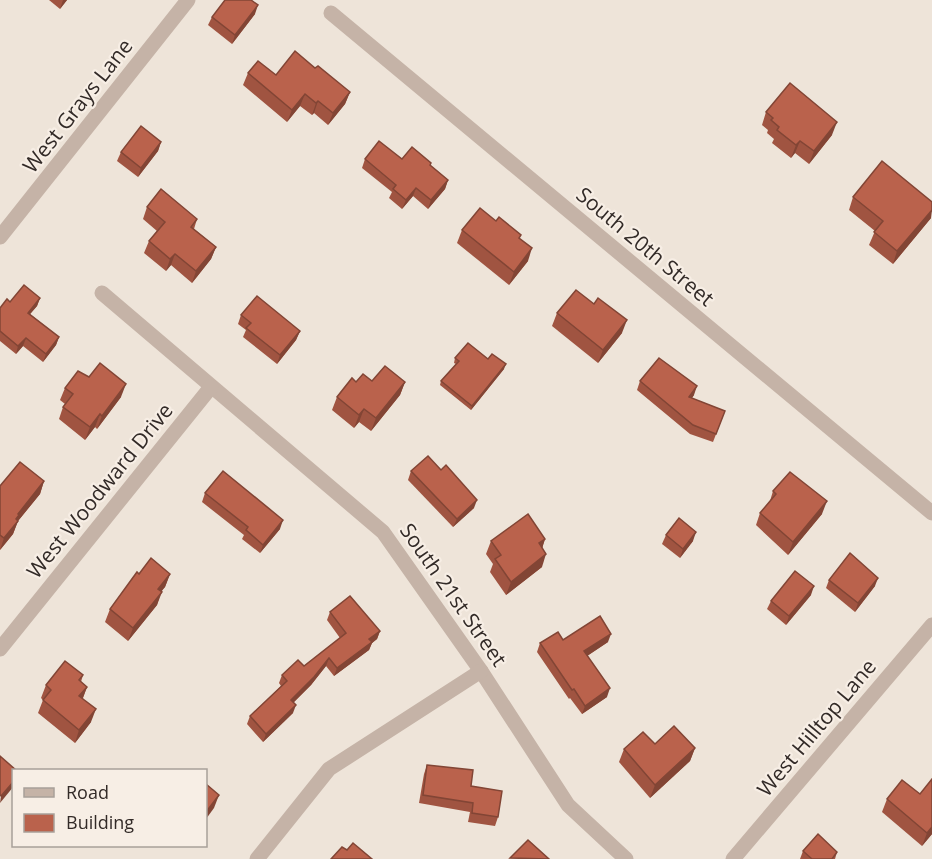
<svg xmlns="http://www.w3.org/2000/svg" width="932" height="859" font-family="'Open Sans',sans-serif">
<rect width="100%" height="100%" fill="#eee4d9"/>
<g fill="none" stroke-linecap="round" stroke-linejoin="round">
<!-- street -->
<g stroke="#c5b3a7" stroke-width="15">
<path d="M331,13L932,513"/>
<path d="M0,237L188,0"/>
<path d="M102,293L383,532L481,671L568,805L626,859"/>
<path d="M0,649L211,387"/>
<path d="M257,859L329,769L481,671"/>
<path d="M733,859L932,625"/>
</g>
</g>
<!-- wall -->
<g fill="#a05441">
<path d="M49,0H67L60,9Z"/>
<path d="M255,14L232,44L208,25L212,17Z"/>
<path d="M315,68L350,92L345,104L328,125L314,113L312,115L300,106L287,122L243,85L248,73L276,75Z"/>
<path d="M766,112L832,135L809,164L795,153L791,158L772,143L774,139L767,133L768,130L762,125Z"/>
<path d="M161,142L158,151L138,177L117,161L121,152Z"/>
<path d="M365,159H402L431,166L448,180L445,189L428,209L413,196L402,209L389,198L392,192L362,168Z"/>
<path d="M853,197L931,218L893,264L869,245L875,231L849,210Z"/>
<path d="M147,207L197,219L194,229L216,247L211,259L192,283L171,265L166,271L144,253L149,241L157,231L143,219Z"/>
<path d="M496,221L520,239L528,261L509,285L457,243L462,230Z"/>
<path d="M40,298L37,306L30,314L59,337L56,345L43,362L23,346L16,354L0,341V308L10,302Z"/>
<path d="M594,304L622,333L598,363L552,326L557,313Z"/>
<path d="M241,315L300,331L296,340L277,364L243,337L246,330L238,324Z"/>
<path d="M455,358L488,359L504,369L471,410L440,385L441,381L456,364L454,363Z"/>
<path d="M372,381L405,382L400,395L371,431L359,422L354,428L332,410L337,397L356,382Z"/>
<path d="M640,381L694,395L692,398L725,411L713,442L690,434L637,390Z"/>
<path d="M65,388L121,397L97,429L95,427L85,440L59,419L63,407L65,404L60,400Z"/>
<path d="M441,470L474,508L453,527L408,480L411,471Z"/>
<path d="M44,481L40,494L18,521L13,534L0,550V486Z"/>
<path d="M773,491L822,514L788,555L756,525L760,513L770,501Z"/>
<path d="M205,493L280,529L260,553L242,539L244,535L202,502Z"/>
<path d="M666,535L693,541L680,558L662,544Z"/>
<path d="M545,539L542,548V567L506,595L490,572L493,564L486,554L491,541Z"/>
<path d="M139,574H170L165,587L161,591L157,605L128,641L105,622L110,609Z"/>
<path d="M829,580L875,586L855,612L826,588Z"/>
<path d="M811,595L786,625L767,609L771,601Z"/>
<path d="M330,612L380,631L377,639L372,643L369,650L334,676L326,666L311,685L293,703V713L263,742L247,724L250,716L281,686L279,683L282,675L304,666L340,638L327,620Z"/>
<path d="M563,640L608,642L587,656L607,697L582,714L570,698L569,699L537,652L540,643Z"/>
<path d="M83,675L81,682L87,687L83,698L91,722L75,743L38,713L43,700L41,698L46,685Z"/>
<path d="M655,744L695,748L690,761L650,798L619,762L624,749Z"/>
<path d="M427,765L471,786L498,817L495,826L468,822L470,812L419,803L424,774Z"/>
<path d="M887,799L932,834L922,846L882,812Z"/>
<path d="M803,851L837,852L835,859H800Z"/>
</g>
<!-- shaded-wall -->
<g fill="#824535">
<path d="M63,0H67L60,9Z"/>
<path d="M258,5L255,14L232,44L235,35Z"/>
<path d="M350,92L345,104L328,125L333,113Z"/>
<path d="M305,94L300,106L287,122L292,110Z"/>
<path d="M318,101L314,113L312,115L316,103Z"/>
<path d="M837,122L832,135L809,164L814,151Z"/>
<path d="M800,141L795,153L791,158L796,145Z"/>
<path d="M161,142L158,151L138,177L141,168Z"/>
<path d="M448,180L445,189L428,209L431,200Z"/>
<path d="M416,188L413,196L402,209L406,200Z"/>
<path d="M932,210L931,218L893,264L897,251Z"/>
<path d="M216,247L211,259L192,283L196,271Z"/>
<path d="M532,248L528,261L509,285L514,272Z"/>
<path d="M175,254L171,265L166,271L170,259Z"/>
<path d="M40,298L37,306L25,320L28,313Z"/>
<path d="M627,320L622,333L598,363L603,350Z"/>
<path d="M300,331L296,340L277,364L280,355Z"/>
<path d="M59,337L56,345L43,362L46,354Z"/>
<path d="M26,338L23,346L16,354L18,346Z"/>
<path d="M506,364L504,369L471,410L472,406Z"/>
<path d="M405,382L400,395L371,431L376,418Z"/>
<path d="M126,384L121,397L97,429L102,416Z"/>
<path d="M697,386L694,395L686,406L689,397Z"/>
<path d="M364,409L359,422L354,428L359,415Z"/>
<path d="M100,414L95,427L85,440L90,427Z"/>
<path d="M44,481L40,494L18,521L13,534L0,550L4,538L18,514Z"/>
<path d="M477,500L474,508L453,527L457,519Z"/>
<path d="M827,501L822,514L788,555L793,542Z"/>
<path d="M283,520L280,529L260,553L263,545Z"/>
<path d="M696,532L693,541L680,558L683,549Z"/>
<path d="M545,539L541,552L539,543Z"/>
<path d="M546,554L542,567L506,595L511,582Z"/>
<path d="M170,574L165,587L153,602L158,589Z"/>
<path d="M878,578L875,586L855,612L858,603Z"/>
<path d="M814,586L811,595L786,625L789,616Z"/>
<path d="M162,592L157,605L128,641L133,628Z"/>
<path d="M380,631L377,639L372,643L369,650L334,676L337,668L369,639Z"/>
<path d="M611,634L608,642L581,660L584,651Z"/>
<path d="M329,658L326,666L311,685L288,708L291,700Z"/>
<path d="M87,687L82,700L79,696Z"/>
<path d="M610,688L607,697L582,714L585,706Z"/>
<path d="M296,705L293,713L263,742L266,734Z"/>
<path d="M96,709L91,722L75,743L79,730Z"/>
<path d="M695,748L690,761L650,798L655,785Z"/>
<path d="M14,781V786L0,803L1,796Z"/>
<path d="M219,795L214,808L206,819V812Z"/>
<path d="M932,827V834L922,846L927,833Z"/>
</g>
<!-- building -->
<g fill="#ba624c" stroke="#824535" stroke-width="1.5">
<path d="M225,0H251L258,5L235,35L212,17Z"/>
<path d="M295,51L315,68L318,66L350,92L333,113L318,101L316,103L305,94L292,110L248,73L258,61L276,75Z"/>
<path d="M790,83L837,122L814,151L800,141L796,145L777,130L779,127L771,120L773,118L766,112Z"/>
<path d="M141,126L161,142L141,168L121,152Z"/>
<path d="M379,141L402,159L412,147L431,163L430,165L448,180L431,200L416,188L406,200L393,189L396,185L365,159Z"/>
<path d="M882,161L932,202V210L897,251L874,232L883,221L853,197Z"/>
<path d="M161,189L197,219L191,227L216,247L196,271L175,254L170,259L149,241L165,222L147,207Z"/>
<path d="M480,208L496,221L499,217L521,235L519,238L532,248L514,272L462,230Z"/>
<path d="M24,285L40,298L28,313L59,337L46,354L26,338L18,346L0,331V308L7,299L10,302Z"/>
<path d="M576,290L594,304L598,298L627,320L603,350L557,313Z"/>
<path d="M257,296L300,331L280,355L246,328L251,323L241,315Z"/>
<path d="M468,343L488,359L492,354L506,364L472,406L441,381L459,361L455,358Z"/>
<path d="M659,358L697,386L689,397L725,411L716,434L693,425L640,381Z"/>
<path d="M100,363L126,384L102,416L100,414L90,427L63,407L73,394L65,388L78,371L89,377Z"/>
<path d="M385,366L405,382L376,418L364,409L359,415L337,397L352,378L356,382L363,374L372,381Z"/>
<path d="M428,456L441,470L446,465L477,500L457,519L411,471Z"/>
<path d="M20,462L44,481L18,514L19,515L16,519L18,521L4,538L0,535V486Z"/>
<path d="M223,471L283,520L263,545L246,530L248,527L205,493Z"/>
<path d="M790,472L827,501L793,542L760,513L776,494L773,491Z"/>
<path d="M528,514L545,539L539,543L546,554L511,582L495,559L501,555L491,541Z"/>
<path d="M679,518L696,532L683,549L666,535Z"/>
<path d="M850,553L878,578L858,603L829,580Z"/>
<path d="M151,558L170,574L158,589L162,592L133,628L110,609L137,572L139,574Z"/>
<path d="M795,571L814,586L789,616L771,601Z"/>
<path d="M350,596L380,631L369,639L372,642L337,668L329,658L314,677L291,700L296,705L266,734L250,716L287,681L282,675L298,660L304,666L346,633L330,612Z"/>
<path d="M600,616L611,634L584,651L610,688L585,706L574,689L572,690L540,643L558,632L563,640Z"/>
<path d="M65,661L83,675L79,680L87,687L79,696L96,709L79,730L43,700L51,690L46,685Z"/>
<path d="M674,726L695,748L655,785L624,749L643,732L655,744Z"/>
<path d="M0,756L17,771H14V781L1,796L0,795Z"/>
<path d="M427,765L473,770L471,786L502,791L498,817L472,813L473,803L423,795Z"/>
<path d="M932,779V827L927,833L887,799L902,780L920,794Z"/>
<path d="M206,784L219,795L206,812Z"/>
<path d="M818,834L837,852L832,859H812L803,851Z"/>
<path d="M528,840L549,859L510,858Z"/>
<path d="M353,843L372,859H331L342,847L347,850Z"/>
</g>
<g text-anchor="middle" stroke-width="4.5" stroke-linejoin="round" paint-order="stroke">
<!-- street labels -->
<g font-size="21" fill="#322a27" stroke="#f7eee5">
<text transform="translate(78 106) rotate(-52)" y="7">West Grays Lane</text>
<text transform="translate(645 247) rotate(40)" y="7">South 20th Street</text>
<text transform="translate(100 491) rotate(-51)" y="7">West Woodward Drive</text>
<text transform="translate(453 595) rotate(55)" y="7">South 21st Street</text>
<text transform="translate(817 728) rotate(-50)" y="7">West Hilltop Lane</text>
</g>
</g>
<!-- legend -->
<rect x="12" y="769" width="195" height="78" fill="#f7eee5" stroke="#a8a099" stroke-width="1.5"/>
<rect x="24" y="788" width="30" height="9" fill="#c5b3a7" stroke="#a8a099" stroke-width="1.5"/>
<text x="66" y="799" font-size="18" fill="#322a27">Road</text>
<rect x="24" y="814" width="30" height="18" fill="#ba624c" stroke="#a8a099" stroke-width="1.5"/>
<text x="66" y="829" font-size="18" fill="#322a27">Building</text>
</svg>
